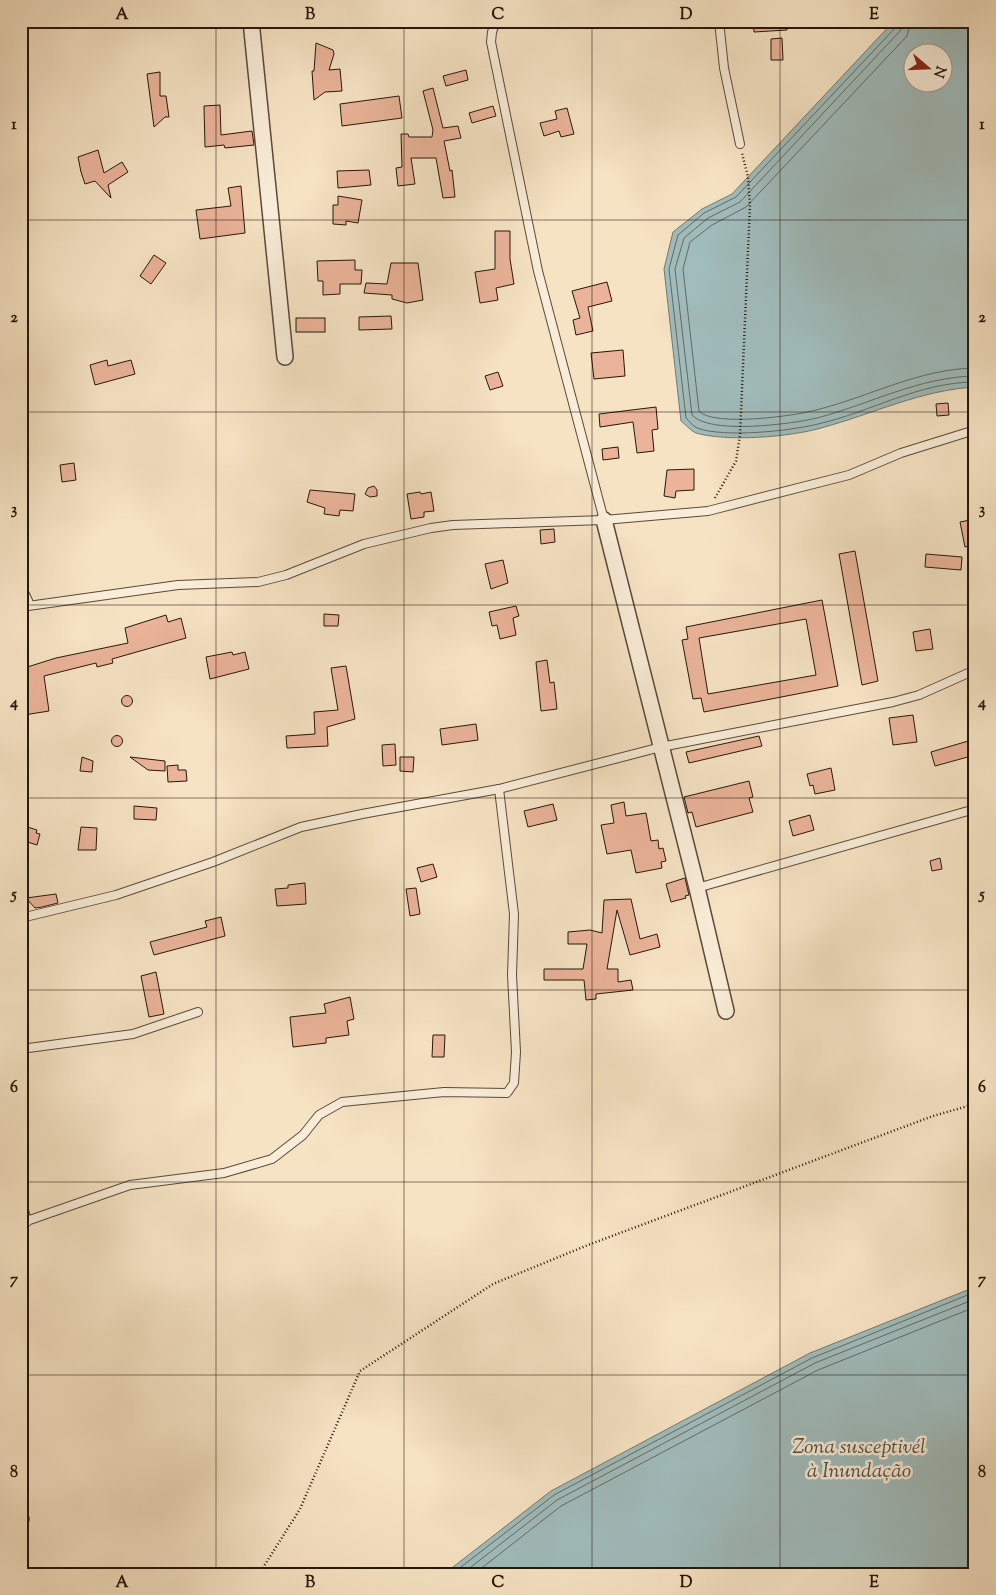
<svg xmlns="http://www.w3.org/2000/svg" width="996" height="1595" font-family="'Sorts Mill Goudy',serif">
<rect width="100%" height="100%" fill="#f6e3c4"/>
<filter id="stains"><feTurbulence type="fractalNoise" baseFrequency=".004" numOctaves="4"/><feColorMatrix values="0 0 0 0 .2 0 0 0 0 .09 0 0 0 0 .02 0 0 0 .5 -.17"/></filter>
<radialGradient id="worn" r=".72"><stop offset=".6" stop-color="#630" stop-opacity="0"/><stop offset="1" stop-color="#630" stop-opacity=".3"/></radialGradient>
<!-- water -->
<g fill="#a0bcbc" stroke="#707a74" fill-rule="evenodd">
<path d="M894,21H975V387C921,390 873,414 821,428C790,437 727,442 696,433C691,431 686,425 681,421L664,269L673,232L702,209L732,194ZM914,52H944V82H914Z"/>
<path d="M975,1287V1574H444L551,1491L810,1353Z"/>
</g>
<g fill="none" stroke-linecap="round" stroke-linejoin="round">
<!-- shore -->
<g stroke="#646a62" stroke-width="1">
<path d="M898,21L896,27L736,197L704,213L678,235L669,269L686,418C689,421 693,426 697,428C724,438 790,431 818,424C871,412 919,382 975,382"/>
<path d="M904,21L900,31L740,202L708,218L684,238L675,269L692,415C710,435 792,424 817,418C870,404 919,377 975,376"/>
<path d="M911,21L907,36L746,207L712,225L690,242L683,269L699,411C713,427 795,416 816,410C869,397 918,369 975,368"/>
<path d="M452,1574L554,1495L812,1358L975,1292"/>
<path d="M462,1574L557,1500L815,1363L975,1299"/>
<path d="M474,1574L561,1506L818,1370L975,1307"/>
</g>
</g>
<!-- building -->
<g fill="#ebb49a" stroke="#271709" fill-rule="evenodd">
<path d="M753,21H786L787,30L754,32Z"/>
<path d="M782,38L783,60H771V39Z"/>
<path d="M316,43L333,50L334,54L329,70L340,69L342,91L325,92L314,100L312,71H314Z"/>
<path d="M466,70L468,80L446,86L443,76Z"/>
<path d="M160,72V96H166L169,117H165L154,127L147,74Z"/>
<path d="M433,88L443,128L458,126L461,138L444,141L450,171L452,170L455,197L443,198L436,158H411L415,184L398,186L396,168L402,167L401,134H408L409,137H432L433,130L423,91Z"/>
<path d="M399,96L402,118L342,126L340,104Z"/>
<path d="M220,105L221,135L252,131L254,145L225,148L224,145L205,147L204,106Z"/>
<path d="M493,106L496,116L472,123L469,113Z"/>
<path d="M567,108L574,134L561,137L559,131L544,136L540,123L557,119L555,111Z"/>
<path d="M98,150L104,173L122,162L128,172L108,185L111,198L95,181L85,184L81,172L78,157Z"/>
<path d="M369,170L371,185L338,188L337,171Z"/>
<path d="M241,186L245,233L200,239L196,210L231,206L228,188Z"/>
<path d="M338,196L362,200L358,223L346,221V225L333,224V205H338Z"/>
<path d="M495,231H510V259L514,284L496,288L498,300L480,303L475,272L495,269Z"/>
<path d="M154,255L166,263L151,284L140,276Z"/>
<path d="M355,260V270H362L361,284H340V294L323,295V281H318L317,261Z"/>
<path d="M391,263H418L423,300L407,303L392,299V295L364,293L366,283L387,284Z"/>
<path d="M607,282L612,301L588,307L593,331L576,335L573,320L580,318L572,291Z"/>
<path d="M391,316L392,329L359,330V317Z"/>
<rect x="296" y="318" width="29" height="14"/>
<path d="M623,350L625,376L594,379L591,353Z"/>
<path d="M107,360L108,366L131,360L135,374L95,385L90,365Z"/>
<path d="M498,372L503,386L490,390L485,376Z"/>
<path d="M948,403L949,415L937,416L936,404Z"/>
<path d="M656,407L658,429L652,430L654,451L637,453L633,422L600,427L599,414Z"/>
<path d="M618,447L619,458L603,460L602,449Z"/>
<path d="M74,463L76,480L62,482L60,465Z"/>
<path d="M694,469V490L676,491L675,498L664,496L667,470Z"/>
<path d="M374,486L377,490V496L370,497L365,494L368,488Z"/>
<path d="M310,490L355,494L353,511L340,510L339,516L324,514L325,508L307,502Z"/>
<path d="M420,492L421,494L431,492L434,511L424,512V517L411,519L407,494Z"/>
<path d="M975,519V545L965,547L960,522Z"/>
<path d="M554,529L555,542L541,544L540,530Z"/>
<path d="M855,551L878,681L862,685L839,554Z"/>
<path d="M926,554L962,557L961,570L925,567Z"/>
<path d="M503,560L508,583L491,589L485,564Z"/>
<path d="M822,600L838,686L704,712L701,698L693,699L682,640L688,639L686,627ZM806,619L816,675L708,694L699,638Z"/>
<path d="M516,606L519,616L513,618L516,635L500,639L497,625L492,626L489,612Z"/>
<path d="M324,614L339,615L338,626H324Z"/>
<path d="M166,615L168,622L181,618L186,638L112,659L113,663L97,667L96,663L44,676L49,711L24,715L21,669L56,658L128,643L125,628Z"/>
<path d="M930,629L933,649L916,651L913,632Z"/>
<path d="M232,652L233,655L245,652L249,669L210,679L206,657Z"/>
<path d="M547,660L550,683L554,682L557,709L541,711L536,662Z"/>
<path d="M346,666L355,719L327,727L328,746L287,748L286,736L315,734L314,712L338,710L331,668Z"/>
<circle cx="127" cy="701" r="5.5"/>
<path d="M913,715L917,742L893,745L889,718Z"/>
<path d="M476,724L478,740L442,745L440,729Z"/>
<circle cx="117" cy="741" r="5.5"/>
<path d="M759,736L762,746L689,763L686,752Z"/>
<path d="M975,739V755L935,766L931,752Z"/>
<path d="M395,744L396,765L383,766L382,745Z"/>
<path d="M82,757L93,761L92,772L80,771Z"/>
<path d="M130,757L165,761V771L148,770Z"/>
<path d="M400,757H414L413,772L400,771Z"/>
<path d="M178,765V770H186L187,781L168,782L167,766Z"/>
<path d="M831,768L835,790L815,794L813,785L810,786L807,774Z"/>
<path d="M749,781L753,797L749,798L753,812L696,827L692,812L688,813L684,797Z"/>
<path d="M624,802L626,816L646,813L651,841L658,840L659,849L663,848L666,861L661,862L662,868L636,873L631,850L607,854L601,825L614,823L611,805Z"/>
<path d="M553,804L557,820L528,827L524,811Z"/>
<path d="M134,806L157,808L156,820L134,819Z"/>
<path d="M810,815L814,830L793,836L789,821Z"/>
<path d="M21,825L37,830L36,833L40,834L37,845L21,840Z"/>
<path d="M81,827L97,828L96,850H78Z"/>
<path d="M940,858L942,869L932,871L930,861Z"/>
<path d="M433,864L437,877L421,882L417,868Z"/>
<path d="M685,878L689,895L685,896L686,898L671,902L666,884Z"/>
<path d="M305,883L306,904L277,906L275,889L288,888V885Z"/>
<path d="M416,888L420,914L410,916L406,889Z"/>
<path d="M56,894L58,903L42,907L35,908L26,898Z"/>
<path d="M631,899L640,939L657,934L660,947L630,955L617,910L607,969H618V982L631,980L633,990L596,994V999L586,1000L584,980H544V969H583L587,944H568V932L590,930L602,933L604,900Z"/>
<path d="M221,917L225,936L154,955L150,942L207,927L205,921Z"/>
<path d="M156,972L164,1014L149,1017L141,976Z"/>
<path d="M350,997L354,1019L347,1021L349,1035L326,1038V1043L293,1047L290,1017L326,1013L324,1004Z"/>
<path d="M433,1035H445L444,1057H432Z"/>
</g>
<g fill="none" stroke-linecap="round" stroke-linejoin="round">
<!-- lane casing -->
<g stroke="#5b4a38" stroke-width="10">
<g id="lane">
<path d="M496,21L492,32L491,42L538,271L604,520"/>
<path d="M719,21L724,68L740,144"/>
<path d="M21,586L30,605"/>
<path d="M21,607L178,585L258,582L286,575L364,544L431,528L453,525L604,520L708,511L849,475L901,453L975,430"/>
<path d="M697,888L975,809"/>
<path d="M21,918L116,895L213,862L301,827L362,814L499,789L661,747L893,702L919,695L975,670"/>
<path d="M21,1049L133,1034L198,1012"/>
<path d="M21,1198L27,1222"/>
<path d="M21,1223L130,1185L224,1173L272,1159L303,1135L319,1115L342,1102L444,1092L507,1093L514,1083L516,1052L512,975L514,914L499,789"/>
<path d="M21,1517L25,1519"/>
</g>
</g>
<!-- street casing -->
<g stroke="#5b4a38" stroke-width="18">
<g id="street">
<path d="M251,21L285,357"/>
<path d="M604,520L697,888L726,1011"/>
</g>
</g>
<!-- path -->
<g stroke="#271709" stroke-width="2.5" stroke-dasharray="1 2.5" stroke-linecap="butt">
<path d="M715,498L736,461L740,435L750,205L748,177L742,153"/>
<path d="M259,1574L300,1509L360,1371L493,1284L588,1245L933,1116L975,1104"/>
</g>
<!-- lane -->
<use href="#lane" stroke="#f9edd9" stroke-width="8"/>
<!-- street -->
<use href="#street" stroke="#f9edd9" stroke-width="15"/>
</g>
<!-- grid -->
<path fill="none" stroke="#271709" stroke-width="1" stroke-opacity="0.55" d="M216,21V1574M404,21V1574M592,21V1574M780,21V1574M21,220H975M21,412H975M21,605H975M21,798H975M21,990H975M21,1182H975M21,1375H975"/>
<g text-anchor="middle" stroke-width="5" stroke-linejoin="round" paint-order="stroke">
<!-- water labels -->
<g font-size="21" font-style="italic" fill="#515148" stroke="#f9edd9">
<text x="859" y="1453">Zona susceptivél<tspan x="859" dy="24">à Inundação</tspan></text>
</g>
</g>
<!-- margin -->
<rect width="996" height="1595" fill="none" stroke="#f6e3c4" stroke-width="55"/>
<!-- north arrow -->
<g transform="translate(928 68) rotate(109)"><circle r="24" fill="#f9edd9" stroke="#a59786"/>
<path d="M0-4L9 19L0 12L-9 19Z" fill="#8f2418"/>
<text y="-8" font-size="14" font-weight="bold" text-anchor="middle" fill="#271709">N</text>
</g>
<rect x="28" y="28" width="940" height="1540" fill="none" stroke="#271709" stroke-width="2"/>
<g font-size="16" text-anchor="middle" font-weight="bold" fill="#271709">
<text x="122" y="19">A</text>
<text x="310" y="19">B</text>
<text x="498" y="19">C</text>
<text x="686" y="19">D</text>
<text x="874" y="19">E</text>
<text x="14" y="129">1</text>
<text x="982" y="129">1</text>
<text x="14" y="322">2</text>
<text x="982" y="322">2</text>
<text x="14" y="514">3</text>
<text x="982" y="514">3</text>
<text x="14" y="707">4</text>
<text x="982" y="707">4</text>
<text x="14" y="899">5</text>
<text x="982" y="899">5</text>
<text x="14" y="1092">6</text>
<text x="982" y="1092">6</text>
<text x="14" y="1284">7</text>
<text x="982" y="1284">7</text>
<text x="14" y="1477">8</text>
<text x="982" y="1477">8</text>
<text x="122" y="1587">A</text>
<text x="310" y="1587">B</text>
<text x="498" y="1587">C</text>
<text x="686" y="1587">D</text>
<text x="874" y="1587">E</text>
</g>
<rect width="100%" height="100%" filter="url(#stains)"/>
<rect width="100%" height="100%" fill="url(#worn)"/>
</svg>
